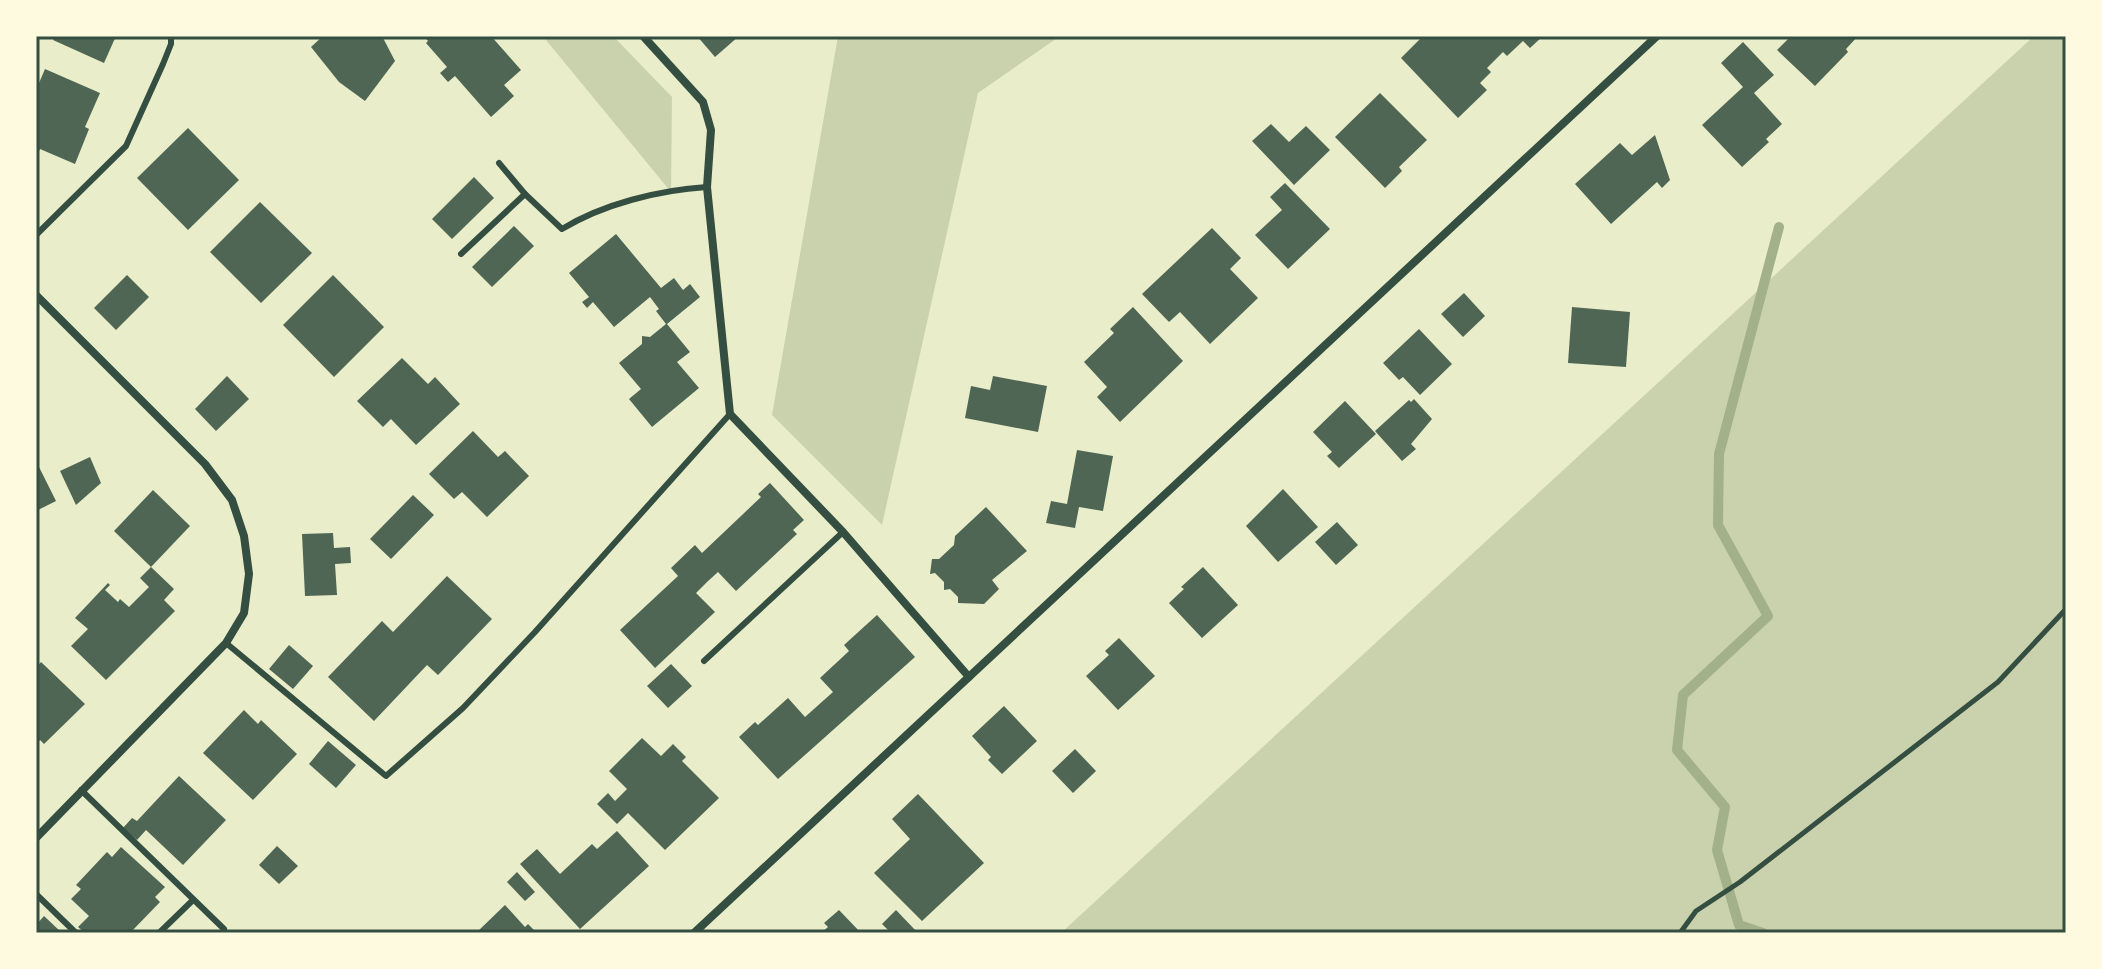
<svg xmlns="http://www.w3.org/2000/svg" width="2102" height="969" font-family="'Playfair Display',serif">
<rect width="100%" height="100%" fill="#e9edc9"/>
<!-- green -->
<g fill="#cad2ad">
<path d="M549,36H613L672,97L671,192L546,40Z"/>
<path d="M838,36H1060L978,93L882,525L772,415Z"/>
<path d="M2034,36H2066V933H1061Z"/>
</g>
<g fill="none" stroke-linecap="round" stroke-linejoin="round">
<!-- stream -->
<path stroke="#a3b18a" stroke-width="10" d="M1763,933L1739,925L1717,850L1725,807L1677,750L1683,695L1768,616L1718,525L1719,454L1779,227"/>
</g>
<!-- building -->
<g fill="#4f6655">
<path d="M55,36H116L104,63L53,40Z"/>
<path d="M323,36H382L395,61L365,101L339,82L311,47Z"/>
<path d="M424,36H491L521,70L504,85L514,96L491,117L455,76L448,82L440,73L447,67L426,43L428,41Z"/>
<path d="M697,36H739L715,57Z"/>
<path d="M1423,36H1543L1530,48L1523,41L1507,56L1503,52L1487,68L1491,72L1480,83L1487,90L1458,118L1401,58Z"/>
<path d="M1791,36H1858L1846,49L1848,52L1815,86L1777,50Z"/>
<path d="M1743,42L1774,75L1754,93L1782,124L1766,139L1769,142L1742,167L1702,125L1743,87L1721,63Z"/>
<path d="M45,69L100,93L85,127L89,129L75,164L40,149L36,159V90Z"/>
<path d="M1380,93L1427,140L1399,167L1402,171L1385,188L1335,137Z"/>
<path d="M1271,124L1289,142L1306,126L1330,150L1294,185L1252,141Z"/>
<path d="M188,128L239,180L188,230L137,178Z"/>
<path d="M1655,135L1670,180L1662,188L1657,182L1611,224L1575,184L1620,143L1632,155Z"/>
<path d="M474,177L494,198L452,239L432,219Z"/>
<path d="M1285,183L1330,229L1288,269L1255,235L1282,210L1270,197Z"/>
<path d="M260,202L312,253L261,303L210,252Z"/>
<path d="M514,226L534,246L492,287L472,267Z"/>
<path d="M1212,228L1241,258L1230,269L1258,298L1210,344L1180,312L1169,322L1142,294Z"/>
<path d="M616,234L661,288L674,278L683,290L690,284L700,297L667,324L690,352L677,362L699,388L652,427L629,399L641,389L619,363L642,344V336L650,337L666,324L656,311L659,309L650,297L614,327L593,302L587,308L582,302L589,297L569,273Z"/>
<path d="M127,275L149,297L116,330L94,308Z"/>
<path d="M333,275L384,327L334,377L283,325Z"/>
<path d="M1464,293L1485,316L1463,337L1441,314Z"/>
<path d="M1133,307L1183,361L1120,422L1097,397L1107,387L1084,362L1114,333L1110,329Z"/>
<path d="M1572,307L1630,312L1626,367L1568,363Z"/>
<path d="M1419,329L1452,364L1420,395L1403,377L1399,380L1383,363Z"/>
<path d="M402,358L428,384L435,377L460,404L416,445L391,419L383,427L357,401Z"/>
<path d="M227,376L249,399L216,431L195,409Z"/>
<path d="M993,376L1047,386L1038,432L965,418L971,386L990,390Z"/>
<path d="M1414,399L1432,419L1411,444L1416,449L1402,461L1375,431L1409,400L1411,402Z"/>
<path d="M1345,401L1376,434L1339,468L1327,456L1332,452L1313,432Z"/>
<path d="M473,431L498,457L505,451L529,476L487,517L462,492L454,499L429,474Z"/>
<path d="M1077,450L1113,456L1103,511L1079,507L1075,528L1046,523L1051,501L1067,504Z"/>
<path d="M90,457L101,483L76,505L60,471Z"/>
<path d="M36,461L56,501L36,511Z"/>
<path d="M770,483L804,520L793,530L797,534L736,591L718,572L707,582L696,593L715,612L655,668L620,630L678,576L671,568L695,545L702,553L761,497L758,494Z"/>
<path d="M1283,489L1318,527L1278,562L1246,526Z"/>
<path d="M153,490L190,526L151,567L114,531Z"/>
<path d="M413,495L434,515L391,559L370,539Z"/>
<path d="M986,507L1027,551L992,580L999,589L984,604L958,603V597L950,589L944,590V582L935,573L930,574L932,559H939L954,545L955,536Z"/>
<path d="M1337,522L1358,545L1336,565L1315,542Z"/>
<path d="M333,533L334,548L350,547L351,563L335,564L337,595L305,596L302,534Z"/>
<path d="M151,567L174,589L164,600L175,611L106,680L71,646L88,629L75,618L108,583L110,585L105,590L118,602L120,599L129,607L149,587L140,578Z"/>
<path d="M1203,567L1238,605L1202,638L1169,603L1184,589L1181,587Z"/>
<path d="M447,576L492,619L438,675L427,665L374,721L328,677L382,621L393,632Z"/>
<path d="M877,615L915,657L778,779L739,737L755,722L758,725L788,698L805,717L833,692L820,678L849,651L844,645Z"/>
<path d="M1119,638L1155,676L1118,710L1086,676L1109,655L1105,651Z"/>
<path d="M289,645L313,666L293,689L269,669Z"/>
<path d="M41,662L85,704L44,744L40,740L36,745V668Z"/>
<path d="M671,664L692,686L668,708L647,686Z"/>
<path d="M1004,706L1037,741L1002,774L988,760L991,757L972,736Z"/>
<path d="M244,710L258,724L261,720L297,754L253,800L203,753Z"/>
<path d="M642,738L661,756L673,744L686,757L682,761L719,798L665,850L628,813L617,824L597,804L608,793L615,801L627,789L609,771Z"/>
<path d="M328,741L356,765L336,788L309,764Z"/>
<path d="M1075,749L1096,771L1073,793L1052,771Z"/>
<path d="M179,776L226,820L183,865L146,830L137,840L123,828L132,818L137,821Z"/>
<path d="M918,794L984,863L922,921L874,873L910,839L892,819Z"/>
<path d="M617,831L649,866L580,929L520,864L537,849L560,874L592,844L597,849Z"/>
<path d="M277,846L298,866L279,884L259,865Z"/>
<path d="M121,847L165,887L155,897L160,902L130,933L123,930L120,933H85L78,927L89,916L71,899L81,889L76,885L107,852L112,857Z"/>
<path d="M517,872L535,892L525,901L507,882Z"/>
<path d="M505,905L525,927L528,924L537,933H476Z"/>
<path d="M839,910L861,933H821L828,927L824,923Z"/>
<path d="M896,910L918,933H891L882,924Z"/>
<path d="M44,916L62,933H36V925Z"/>
</g>
<g fill="none" stroke-linecap="round" stroke-linejoin="round">
<!-- path -->
<path stroke="#344e41" stroke-width="5" d="M1680,933L1696,911L1740,882L1998,682L2066,609"/>
<!-- service -->
<g stroke="#344e41" stroke-width="6">
<path d="M499,163L525,194L562,229C603,204 659,190 707,187"/>
<path d="M36,235L126,146L163,64L171,44V36"/>
<path d="M461,254L525,194"/>
<path d="M226,643L386,776L463,708L535,632L730,414"/>
<path d="M704,661L843,532"/>
<path d="M81,790L224,929"/>
<path d="M36,894L76,933"/>
<path d="M159,933L193,900"/>
</g>
<!-- minor -->
<g stroke="#344e41" stroke-width="8">
<path d="M643,36L703,102L711,130L707,187L730,414L843,532L969,677"/>
<path d="M36,295L205,464L232,500L244,536L249,574L244,613L226,643L36,838"/>
<path d="M694,933L1657,36"/>
</g>
</g>
<!-- border -->
<rect width="2102" height="969" fill="none" stroke="#fefae0" stroke-width="76"/>
<rect x="38" y="38" width="2026" height="893" fill="none" stroke="#344e41" stroke-width="3"/>
</svg>
